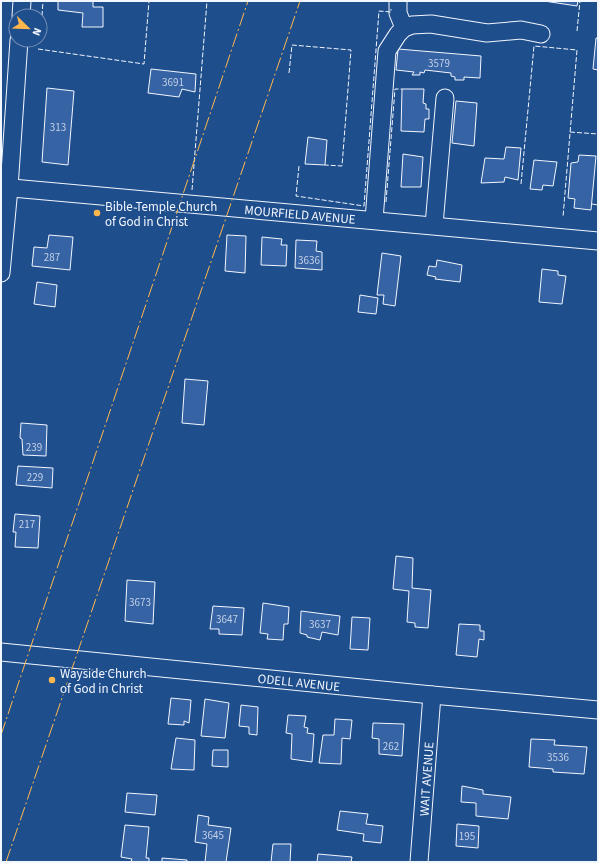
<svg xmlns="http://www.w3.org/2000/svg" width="599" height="863" font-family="'Source Sans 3',sans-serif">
<rect width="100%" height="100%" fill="#1f4e8c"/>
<!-- building -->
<g fill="#3563a3" stroke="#f2f6ff">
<path d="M58,1H93V7H103V27H82L83,13L58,10Z"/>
<path d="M544,1H578L577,6Z"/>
<path d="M596,38H598V70L593,69Z"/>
<path d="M398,49L481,56L480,78L464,77V80H455V77L451,76V73L425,70L424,73L420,72V75H412L414,72L396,70Z"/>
<path d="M151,69L196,74L195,92L182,89L179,97L148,93Z"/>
<path d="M47,88L74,91L68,165L42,162Z"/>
<path d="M402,89H424L423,103L426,104V109H429V119H425L424,132L401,131Z"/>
<path d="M456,101L477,103L474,146L452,143Z"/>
<path d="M308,137L327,140L325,165L305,164Z"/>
<path d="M506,147L521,148L518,180L505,177L504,182L481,183L485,158L504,159Z"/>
<path d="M403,154L423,157L421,187H401Z"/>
<path d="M579,155L596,156L591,210L574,208L575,199L568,198L571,163L578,162Z"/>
<path d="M534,160L557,162L553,186L543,185L542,190L530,189Z"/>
<path d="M49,235L73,237L70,270L32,266L34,247L47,248Z"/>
<path d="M227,235L246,236L245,273L225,271Z"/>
<path d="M262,237L282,239L281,245H287L286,266L261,265Z"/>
<path d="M296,240L317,241L316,251L322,252V270L295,268Z"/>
<path d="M382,253L401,256L395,306L383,304L384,295H377Z"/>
<path d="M437,260L462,265L460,282L435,279L436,277L427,275L429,266L436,267Z"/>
<path d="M542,269L558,271V275L566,276L562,304L539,302Z"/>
<path d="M37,282L57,285L55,307L34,304Z"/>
<path d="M360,295L378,298L376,314L358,312Z"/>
<path d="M185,379L208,381L204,425L182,423Z"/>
<path d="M21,423L47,425L46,456L23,455L22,439L20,438Z"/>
<path d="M18,466L53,468L52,488L16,485Z"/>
<path d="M15,514L40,516L38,548L15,547L16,532H13Z"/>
<path d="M396,556L413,558L412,588L431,590L428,628L415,627V623L407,622L409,591L393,589Z"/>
<path d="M127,580L155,582L153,624L125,621Z"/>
<path d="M263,603L289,607L288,624H284L283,640L267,639L268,634L260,633Z"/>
<path d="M213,606L244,608L242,635L219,634V629H210Z"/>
<path d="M301,611L340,616L338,635L322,632L320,640L307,637V635L300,633Z"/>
<path d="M352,617L370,618L368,650L350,649Z"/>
<path d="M459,624L480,625V631H484V640L479,639L477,657L456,655Z"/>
<path d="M171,698L191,700L189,723L184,721V725L168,724Z"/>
<path d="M205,699L229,703L225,738L201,736Z"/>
<path d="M241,705L258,707L257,735L249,734V727L239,726Z"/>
<path d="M288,715L306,716L304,727L308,728L307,733L314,734L312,762L291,759L292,734L286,733Z"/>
<path d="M335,719L352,720L350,739L342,738L341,764L319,763L323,735H334Z"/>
<path d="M373,723L404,724L402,756L379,754V739L372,738Z"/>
<path d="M176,738L195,740L194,770L171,769Z"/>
<path d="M531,739L555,740L554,745L587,747L584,774L553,772V769L529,767Z"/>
<path d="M213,750H228V767L212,766Z"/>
<path d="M462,786L483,790V794L511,797L508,819L476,816V803L461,802Z"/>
<path d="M127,793L157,795L155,815L125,812Z"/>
<path d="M340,811L368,814L366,824L383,826L381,843L363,841L364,834L337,830Z"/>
<path d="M198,815L209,817L208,825L231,828L226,862H205L207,844L195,842Z"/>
<path d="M457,824L479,826L478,848L456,846Z"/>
<path d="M125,825L149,827L146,858H149V862H131L132,859L121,857Z"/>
<path d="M273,844H291L290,862H271Z"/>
<path d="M318,854L352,857L351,862H317Z"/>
<path d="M162,858L187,860V862H162Z"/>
</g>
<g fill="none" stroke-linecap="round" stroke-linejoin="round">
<!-- minor casing -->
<g stroke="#f2f6ff" stroke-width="19">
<g id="minor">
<path d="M398,1V13L404,28"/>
<path d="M21,16L22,1"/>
<path d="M1,187L598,241"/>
<path d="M374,220L387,51L398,34L404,28L412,25L431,24L487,33L521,30L541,34"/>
<path d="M434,225L445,98"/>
<path d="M1,273L9,188L19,40"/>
<path d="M1,652L432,695L598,710"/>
<path d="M419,862L432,695"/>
</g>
</g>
<!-- minor -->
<use href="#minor" stroke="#1f4e8c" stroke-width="17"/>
<!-- fence -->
<g stroke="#f2f6ff" stroke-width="1" stroke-dasharray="5 2" stroke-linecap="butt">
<path d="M42,16L43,1"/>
<path d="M577,31L580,1"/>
<path d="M38,49L144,64L149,1"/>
<path d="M289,73L292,45L351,50L342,166L325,165"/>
<path d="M570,132L598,134"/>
<path d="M299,166L296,196L364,206L379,11L391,12V9"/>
<path d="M521,184L534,46L577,50L563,217"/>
<path d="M192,190L207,1"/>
<path d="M386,202L395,89H402"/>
<path d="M592,204L598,205V202"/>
</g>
<!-- power -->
<g stroke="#ffb74d" stroke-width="1" stroke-dasharray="14 3 2 3" stroke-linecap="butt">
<path d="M1,735L248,1"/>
<path d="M6,862L300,1"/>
</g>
</g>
<!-- markers -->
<g fill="#ffb74d" stroke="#1f4e8c" stroke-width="1.5">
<circle cx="97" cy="213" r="4"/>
<circle cx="52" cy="680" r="4"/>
</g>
<g text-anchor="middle" stroke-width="3" stroke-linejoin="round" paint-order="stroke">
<!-- number labels -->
<g font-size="11" fill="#c3d1e8">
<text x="439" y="67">3579</text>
<text x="173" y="86">3691</text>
<text x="58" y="131">313</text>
<text x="52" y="261">287</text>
<text x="309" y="264">3636</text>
<text x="34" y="451">239</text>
<text x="35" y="481">229</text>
<text x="27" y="528">217</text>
<text x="140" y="606">3673</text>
<text x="227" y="623">3647</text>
<text x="320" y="628">3637</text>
<text x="391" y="750">262</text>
<text x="558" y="761">3536</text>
<text x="213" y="839">3645</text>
<text x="467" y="840">195</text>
</g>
<!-- poi labels -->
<g font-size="13" fill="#f2f6ff" stroke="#1f4e8c" text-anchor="start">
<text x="105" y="211">Bible Temple Church<tspan x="105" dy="15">of God in Christ</tspan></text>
<text x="60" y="678">Wayside Church<tspan x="60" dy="15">of God in Christ</tspan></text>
</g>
<!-- street labels -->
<g font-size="13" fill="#f2f6ff" stroke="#1f4e8c">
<text transform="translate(300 214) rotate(5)" y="5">MOURFIELD AVENUE</text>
<text transform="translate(299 682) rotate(6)" y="5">ODELL AVENUE</text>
<text transform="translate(426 779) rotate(-86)" y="5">WAIT AVENUE</text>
</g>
</g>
<!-- border -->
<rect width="599" height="863" fill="none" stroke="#f2f6ff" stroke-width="4"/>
<!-- north arrow -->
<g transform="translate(28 28) rotate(113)"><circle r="19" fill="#1f4e8c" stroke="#7391ba"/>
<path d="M0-3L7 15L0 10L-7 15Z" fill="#ffb74d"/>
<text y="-6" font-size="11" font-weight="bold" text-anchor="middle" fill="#f2f6ff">N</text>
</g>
</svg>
